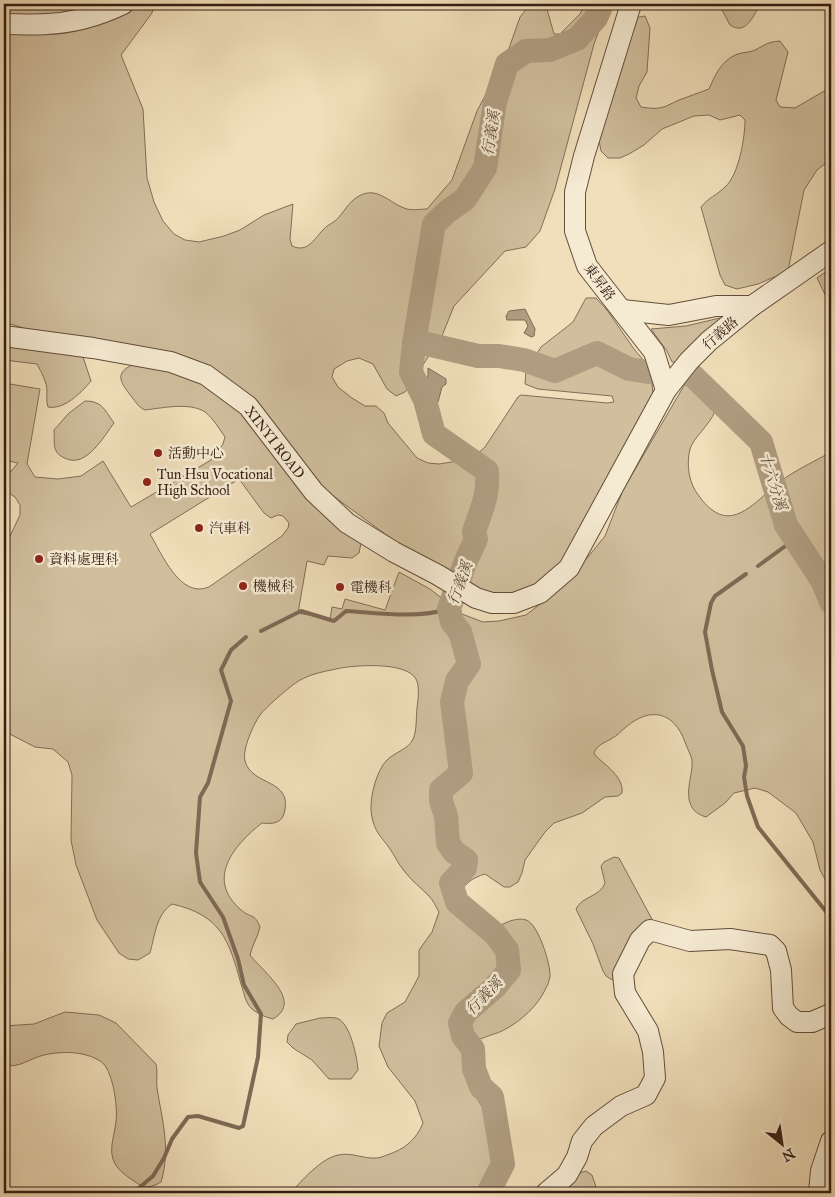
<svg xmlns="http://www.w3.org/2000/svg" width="835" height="1197" font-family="'IM FELL Great Primer','Noto Serif TC',serif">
<rect width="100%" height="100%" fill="#f0dfba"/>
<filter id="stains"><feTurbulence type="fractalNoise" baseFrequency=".004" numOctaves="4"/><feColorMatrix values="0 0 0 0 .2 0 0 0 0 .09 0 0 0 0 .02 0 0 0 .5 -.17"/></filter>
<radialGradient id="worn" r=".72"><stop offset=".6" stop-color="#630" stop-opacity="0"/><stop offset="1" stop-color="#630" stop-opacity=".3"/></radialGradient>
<!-- green -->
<g fill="#d0be9d" stroke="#826d58" fill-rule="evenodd">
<path d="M4,4H154L152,13L121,55L143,109L147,178L154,202L163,221L174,234L185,240L199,242L224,236L240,230L264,215L293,204L290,239L292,246C308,253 313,240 323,230C326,226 331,224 335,221C344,213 348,202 359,196C377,186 388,202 404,208C411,211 420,209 427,209L452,180L477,111L507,54L520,17L528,7L547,9L554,34H560L580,14L585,4H609L594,44L555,189L540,231L526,247L505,251L454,306L442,336L405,392L396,396L387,389L373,364L359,358L347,361L334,369L332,377L338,387L352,398L365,406H376L384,413L388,423L417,458L428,463L439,464L458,461L476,455L485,447L518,397L521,395L607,403L614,402L612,396L538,389L525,384L526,371L541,347L573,322L586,298H596L607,310L634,349L650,368L654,401L561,568L537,587L488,601L392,539L321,487L203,367L33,331L4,322Z"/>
<path d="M719,4H760C754,15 746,36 730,25Z"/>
<path d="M645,16L650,28L647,72L639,86L636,98L641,107C661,110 662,108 679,100C689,96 699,93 709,89C715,75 721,62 735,55C741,52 749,53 755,50C765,45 767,42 780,41L788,52L776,100L780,107L795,108L831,87V159L817,170L804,190L788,271L758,284L737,289L725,285L720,275L701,207C708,198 717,195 725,187C739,175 745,137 745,120L740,115L720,120L709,115L694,116L662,129L644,145L629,154L620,158H608L601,151L599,140L632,22L639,17Z"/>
<path d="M831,268V307L817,278Z"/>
<path d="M720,318L722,319L687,348L675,362H672L667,351L651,329L686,326Z"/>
<path d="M4,342L83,357L91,381C81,393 64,410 48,407C46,401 47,397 47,391C47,382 41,372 37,364L4,360Z"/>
<path d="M132,365L197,376L251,422L361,543L359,553L352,558L328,556L324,565L307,561L298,613L330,619L332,607L342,609L345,599L385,610L399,572L430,589L462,614L483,622L499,621L526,615L565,585L605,536L623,490L685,384L690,383L710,402L715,411C710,425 693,438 690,449C686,465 689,484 699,496C732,542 757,496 788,476C802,467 817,460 831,452V890L820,870L813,842L796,813L768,792L755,788L734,793L725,803L706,817C696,814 691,809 689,799C687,785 693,773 692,760C691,755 687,748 685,742C674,712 651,706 626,727C621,731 617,736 611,739C604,743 597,745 594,753L596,756C606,766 624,777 622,793L618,796L605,797L582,813L554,823L545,832L525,860L522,873L518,882L510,887H504L485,874C472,878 462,884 460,898L487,933C497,927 514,916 526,920C538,923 551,965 550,977C549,981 548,985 546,988C538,1006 521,1021 504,1030C491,1037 467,1038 466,1057C464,1080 477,1099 489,1117C494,1126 495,1139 498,1150C500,1155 504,1161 505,1167C506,1175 501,1186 498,1193H290C303,1180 320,1159 338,1155C352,1152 363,1159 376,1158C380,1158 384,1156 387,1155C405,1149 416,1140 423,1123L415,1101L388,1067L379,1046L382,1023L387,1013L405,1002L419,976V950L432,932L439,912C436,907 433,900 429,896C421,888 412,881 405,872C398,864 394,854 388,846C381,837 374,830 372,817C368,802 376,771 387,760C395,752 409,749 413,739C417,731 416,717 417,708C418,700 420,686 416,679C406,661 353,665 336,669C321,672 306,675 294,684C285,691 266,707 260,715C253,725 242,750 245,761C252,787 294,778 284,814C281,824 271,824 262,823C234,845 205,879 241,910C250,918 255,913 260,927C258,937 252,945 250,955C262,971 304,1001 273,1019C265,1017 258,1014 252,1009C245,1003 244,992 241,984C229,940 221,915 172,904C156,915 155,935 150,953L138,960L128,959L119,953L97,920L76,865L71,840L72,775L68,762L53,749L35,747L4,731V549L20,515V505L15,497L4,490V477H6L18,463L4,460V383L40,389L27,464L35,477L58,479L81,476L103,461L131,507L211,460L223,444L225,437C220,430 213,418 205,412C190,402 162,408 145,410C138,407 136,402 131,396C122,384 113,374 132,365ZM239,479L264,513L271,518L278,515L283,516L289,523L288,528L282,536L209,587C180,599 162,554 150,534Z"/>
<path d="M85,401C102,401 104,409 114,423C104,436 87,467 67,459C51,453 55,444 54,430L69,413Z"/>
<path d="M614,857L619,858L653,921L615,979L612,980L606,976L603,971L593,944L576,909C582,896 600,897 605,883L601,866L604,862Z"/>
<path d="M65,1012L99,1015L116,1023L156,1064C158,1072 156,1080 157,1088C162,1120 171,1149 161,1182C151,1188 144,1189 134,1181C126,1176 116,1169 113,1159C109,1147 115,1134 116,1121C118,1108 113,1068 100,1061C84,1051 62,1051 44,1055C31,1058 18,1069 4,1065V1026L34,1024Z"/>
<path d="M320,1018C325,1018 331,1017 336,1018C350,1021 357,1057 358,1070L351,1079H329L312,1060L293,1048L287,1042L288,1035L296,1024Z"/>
<path d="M586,1171L592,1175L598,1193H563C568,1183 573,1174 586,1171Z"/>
</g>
<!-- water -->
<g fill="#b09d81" stroke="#7e6955">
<path d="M525,309L535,329L534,336L531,337L524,333L528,326L525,320H507L506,316L509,311Z"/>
<path d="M428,368L446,379V384L442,387L438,402H430L426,380L428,376Z"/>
</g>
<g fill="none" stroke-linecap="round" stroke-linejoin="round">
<!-- stream -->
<g stroke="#7e6955" stroke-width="4">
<path d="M758,566L795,539"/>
<path d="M746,574L715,596L711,603L705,632L712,670L722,712L743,746L746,766L744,777L747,796L758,827L828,914L831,920"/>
<path d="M261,631L301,611L334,621L346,611C380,613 415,619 449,609"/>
<path d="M133,1193L153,1176L164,1158L172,1139L188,1117L198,1116L239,1128L243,1126L258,1057L261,1014L244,985L238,959L223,917L200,882L196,853L200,797L208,783L231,701L221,670L231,650L246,637"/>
</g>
<!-- river -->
<g stroke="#b09d81" stroke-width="24">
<path d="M414,343L427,344L478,356H499L524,360L555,371L597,353L629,369L648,372"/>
<path d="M693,376L761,442L786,525L823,582L831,602"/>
<path d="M488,1193L503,1164L492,1097L481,1087L474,1069L473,1049L463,1036L460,1023L466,1012L495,987L509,970L507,950L495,934L457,902L451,883L465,868L466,860L454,852L448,843L446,816L441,801V790L461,773L452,702L457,681L469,664L460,632L452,622L449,609L465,563L476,539L474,532C481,510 489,496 487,471L434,434L425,400L411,372L414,343L434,224L447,212L465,199L485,168L495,102L507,64L526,51L550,50L577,39L596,18L602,4"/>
</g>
<!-- minor casing -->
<g stroke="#634d3c" stroke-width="22">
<g id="minor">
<path d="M631,4L584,156L575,192V231L587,266L654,352L666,390"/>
<path d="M4,24C18,24 33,25 47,24C74,23 100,15 123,4"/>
<path d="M622,310L669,315L716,306H752"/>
<path d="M4,336L93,348L171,362L206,375L248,406L314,492L347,523L394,552L438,575L476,598L492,603H514L540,593L569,568L666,390L689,361L709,341L752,306L831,251"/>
<path d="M546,1193L567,1175L577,1157L582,1141L594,1126L621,1106L646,1095L655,1078L653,1052L648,1031L625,993L623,974L640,940L650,930L690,941L730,939L770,945L776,951L781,970L783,1008L789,1016L797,1022H812L831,1014"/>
<path d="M819,1193L821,1171L831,1141"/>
</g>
</g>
<!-- minor -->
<use href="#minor" stroke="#f5ead2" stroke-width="20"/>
</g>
<!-- markers -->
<g fill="#8f2418" stroke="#f5ead2" stroke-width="2">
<circle cx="158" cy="453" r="5"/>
<circle cx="147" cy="482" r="5"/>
<circle cx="199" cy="528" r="5"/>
<circle cx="39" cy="559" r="5"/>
<circle cx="243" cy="586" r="5"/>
<circle cx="340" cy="587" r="5"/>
</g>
<g text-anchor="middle" stroke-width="5" stroke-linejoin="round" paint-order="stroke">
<!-- street labels -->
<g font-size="14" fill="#341c12" stroke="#f5ead2">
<text transform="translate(600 282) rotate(54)" y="5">東昇路</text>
<text transform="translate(720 333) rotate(-41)" y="5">行義路</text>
<text transform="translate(275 442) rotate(52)" y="5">XINYI ROAD</text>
</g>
<!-- poi labels -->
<g font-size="14" fill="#341c12" stroke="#f5ead2" text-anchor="start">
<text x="168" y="458">活動中心</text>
<text x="157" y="479">Tun Hsu Vocational<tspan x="157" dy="16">High School</tspan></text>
<text x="209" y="533">汽車科</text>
<text x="49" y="564">資料處理科</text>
<text x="253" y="591">機械科</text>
<text x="350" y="592">電機科</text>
</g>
<!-- water labels -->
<g font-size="15" font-style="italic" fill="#5f4939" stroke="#f5ead2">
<text transform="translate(491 133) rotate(-81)" y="5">行義溪</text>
<text transform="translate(773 481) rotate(73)" y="5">十六分溪</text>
<text transform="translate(460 583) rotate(-70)" y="5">行義溪</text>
<text transform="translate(484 996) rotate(-46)" y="5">行義溪</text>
</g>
</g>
<!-- margin -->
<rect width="835" height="1197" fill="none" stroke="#f0dfba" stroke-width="20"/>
<rect x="5" y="5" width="825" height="1187" fill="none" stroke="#341c12" stroke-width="2.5"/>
<rect x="10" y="10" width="815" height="1177" fill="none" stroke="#341c12"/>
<!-- north arrow -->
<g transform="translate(782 1144) rotate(150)" stroke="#f5ead2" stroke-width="4" paint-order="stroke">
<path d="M0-4L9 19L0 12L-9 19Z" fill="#341c12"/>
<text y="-8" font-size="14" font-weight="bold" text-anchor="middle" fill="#341c12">N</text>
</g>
<rect width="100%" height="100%" filter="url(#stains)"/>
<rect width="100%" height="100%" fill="url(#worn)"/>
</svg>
